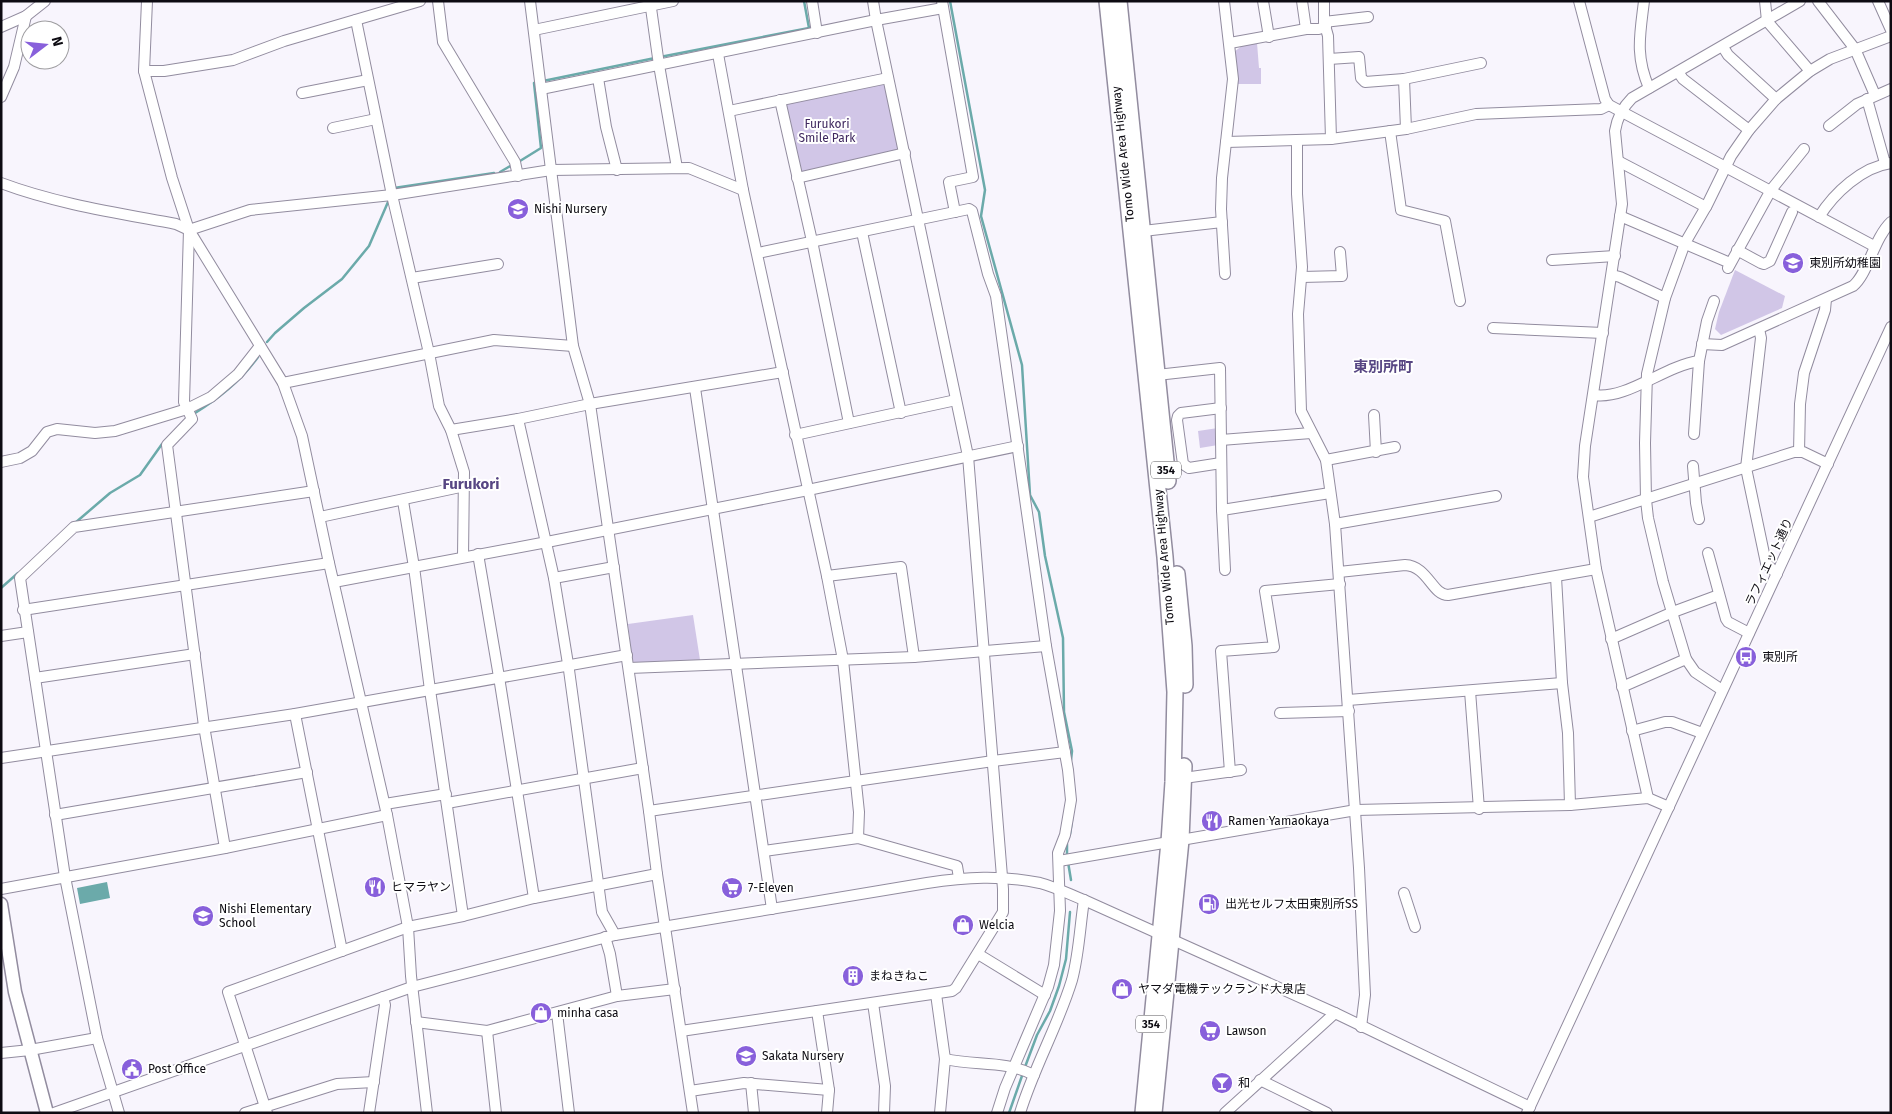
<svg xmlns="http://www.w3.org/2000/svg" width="1892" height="1114" font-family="'Fira Sans','Noto Sans JP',sans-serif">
<rect width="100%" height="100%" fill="#f8f5fd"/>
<!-- green -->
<g fill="#d1c6e7">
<path d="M1257,43L1259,68H1261V84H1238L1234,52L1243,45Z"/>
<path d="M889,81L902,151L798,176L783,103Z"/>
<path d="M1735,270L1785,296L1782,308L1721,335L1715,329L1719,312Z"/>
<path d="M1218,428V445L1200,448L1198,431Z"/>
<path d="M693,615L700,660L636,665L632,660L628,624Z"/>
</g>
<!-- water -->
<path fill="#6baaaa" d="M107,882L110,898L80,904L77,888Z"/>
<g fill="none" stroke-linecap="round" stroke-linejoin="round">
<!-- stream -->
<g stroke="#6baaaa" stroke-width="2.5">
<path d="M950,1L985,190L981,216L1022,365L1030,495L1039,512L1045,556L1063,638L1064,712L1072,751L1071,760"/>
<path d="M660,57L809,28L804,1"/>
<path d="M543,81L655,58"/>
<path d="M520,161L541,148L534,83L537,82"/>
<path d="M500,172L512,165"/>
<path d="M394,188L494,173"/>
<path d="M267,342L275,333L304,308L342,279L369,246L388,202"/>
<path d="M192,415C218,399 240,382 258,357"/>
<path d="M75,523L110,493L140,475L162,444L164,443"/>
<path d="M1,588L18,573"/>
<path d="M1070,834L1072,820"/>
<path d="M1067,844V856"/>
<path d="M1068,862L1071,880"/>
<path d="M1025,1067L1037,1035L1050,1011L1059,986L1066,959L1070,912"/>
<path d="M1009,1113L1023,1073"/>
</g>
<!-- minor casing -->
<g stroke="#928c9f" stroke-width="12">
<g id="minor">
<path d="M147,1L144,71L172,178L189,230L283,383L302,436L329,563L387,815L408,927L411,976L427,1113"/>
<path d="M438,1L443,42L515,162L518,176"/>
<path d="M530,1L573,346L590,404L649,811L657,874L693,1113"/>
<path d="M650,1L659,65L677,168"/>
<path d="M812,1L817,33"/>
<path d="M873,1L876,20L943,8"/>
<path d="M942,1L973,177L949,182L955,212"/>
<path d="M1224,1L1233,79L1222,178L1221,209L1225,274"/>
<path d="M1263,1L1269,37"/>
<path d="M1302,1L1306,29"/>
<path d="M1324,1V22L1328,36L1331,139"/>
<path d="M1579,1L1605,99L1609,105L1874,246"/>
<path d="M1644,1C1640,35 1635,55 1649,88"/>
<path d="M1765,1L1767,21L1810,71"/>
<path d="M1818,1L1855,49L1875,95"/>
<path d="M1878,1L1891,30"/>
<path d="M356,20L392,195L429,353L439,406L451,430L464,472L463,557"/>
<path d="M1324,22L1368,17"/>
<path d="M1,27L26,16L45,1"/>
<path d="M534,30L673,1"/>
<path d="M1230,43L1306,29H1319L1326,26"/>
<path d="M1723,47L1728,55L1776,99"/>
<path d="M718,54L743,190L827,576L843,660L859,812L858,838"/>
<path d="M1329,59L1359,57L1361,78L1365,82L1404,79L1406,129"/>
<path d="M144,71H164L233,60L284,41L420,1"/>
<path d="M1678,72L1683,79L1749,130"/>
<path d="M598,78L606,127L617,170"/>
<path d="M1404,79L1481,63"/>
<path d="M541,89L876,20L968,456L1003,889V912L956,988L952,991L681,1031"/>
<path d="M302,93L368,80"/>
<path d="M1,97L14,67L26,16"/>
<path d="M1867,99L1885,163"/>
<path d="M780,100L812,241L849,423"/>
<path d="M729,111L888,78"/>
<path d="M1829,126L1857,104L1891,89"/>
<path d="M333,128L376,119"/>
<path d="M1390,131L1401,210L1445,221L1460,301"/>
<path d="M1297,141V194L1302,267L1298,314L1301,411L1326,460L1335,524L1359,868L1365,995L1361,1027"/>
<path d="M1226,142L1331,139L1406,129L1476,114L1601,109L1609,105"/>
<path d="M1618,161L1706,207"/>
<path d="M797,178L905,153"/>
<path d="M1,183C57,204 118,213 176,224L189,230L250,210L392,195L551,170L689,168L743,190"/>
<path d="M1620,216L1730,263"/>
<path d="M1819,217C1834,193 1862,167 1891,163"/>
<path d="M189,230L184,402L192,419L167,445L204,726L225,848"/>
<path d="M1143,231L1222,222"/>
<path d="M862,232L901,413"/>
<path d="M1737,250L1761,263L1764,264L1770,261L1792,212"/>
<path d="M758,253L969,209L972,211L988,274L996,296L1046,646L1068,770L1071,800L1065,835L1058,853L1060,911L1054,965L1048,987L1005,1088L997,1113"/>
<path d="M1552,260L1615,256"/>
<path d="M1728,268L1771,190L1804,149"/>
<path d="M1612,275L1620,277L1665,298"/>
<path d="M1302,277L1342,276L1340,252"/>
<path d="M412,278L498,264"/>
<path d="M1493,328L1603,333"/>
<path d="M1759,329L1761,338L1746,468L1766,563L1777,574"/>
<path d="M1702,344L1722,345L1853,286C1868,274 1874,238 1891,222"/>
<path d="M1157,375L1220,368L1222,510L1225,570"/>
<path d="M283,383L494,340L573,346"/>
<path d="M695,388L772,909"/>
<path d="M1594,395C1627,400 1664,366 1699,361"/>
<path d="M1221,408L1181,413L1178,416L1177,420L1183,464L1189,468L1221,463"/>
<path d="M1374,415L1376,452"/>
<path d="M518,419L554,578L569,670L602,912L615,935"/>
<path d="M451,430L518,419L590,404L783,372"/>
<path d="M1694,434L1699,361L1707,321L1714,301"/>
<path d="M795,435L956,400"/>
<path d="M1221,440L1311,433"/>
<path d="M1799,452L1800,404L1804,373L1825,310L1826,299"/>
<path d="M1326,460L1395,447"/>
<path d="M1,462L20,458L32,451L47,432L57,429L95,433L115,431L187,409L211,397L238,374L260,346"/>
<path d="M1693,466L1696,503L1699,519"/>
<path d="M403,501L414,567L430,690L463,916"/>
<path d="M1222,510L1330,493"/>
<path d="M320,517L465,486"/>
<path d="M1589,517L1794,452H1803L1828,464"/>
<path d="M1335,524L1496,496"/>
<path d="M1708,553L1726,619L1728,622L1749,633"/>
<path d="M478,554L499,677L534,898"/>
<path d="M1339,572L1405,565C1428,566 1432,595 1448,595L1596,569"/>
<path d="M827,576L901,567L914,657"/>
<path d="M1556,577L1562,683L1568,733L1570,805"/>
<path d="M554,578L614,567"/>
<path d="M334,582L547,542L808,490L1018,446"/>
<path d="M23,610L329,563"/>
<path d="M1,636L28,632"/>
<path d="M1611,639L1673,612L1719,595"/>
<path d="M629,668L914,657L1046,646"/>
<path d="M35,678L195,654"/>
<path d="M1622,687L1686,659"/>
<path d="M1722,690L1695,672L1686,659L1663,582L1648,518L1646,500L1645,443L1647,374L1665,298L1685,243L1707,205L1731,156L1749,130L1776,99L1810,71L1830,59L1891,36"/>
<path d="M1470,691L1479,809"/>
<path d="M1348,700L1562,683"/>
<path d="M1280,713L1349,711"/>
<path d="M295,714L342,951"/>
<path d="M1632,731L1665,722H1672L1702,733"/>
<path d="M1,758L295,714L627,655"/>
<path d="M1230,772L1221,651L1274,647L1265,591L1340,584"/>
<path d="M1184,778L1241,770"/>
<path d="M1648,798L1596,569L1583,477L1585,446L1622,204L1615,131C1617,118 1622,108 1632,98L1800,1"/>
<path d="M447,803L643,768"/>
<path d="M385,804L446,794"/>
<path d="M649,811L993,761L1065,752"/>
<path d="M55,815L307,772"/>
<path d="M1181,840L1356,810L1570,805L1648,798L1669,807"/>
<path d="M764,851L858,838L957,866L959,878"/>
<path d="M1059,861L1169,842"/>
<path d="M1,889L225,848L387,815"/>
<path d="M1404,893L1415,927"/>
<path d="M605,937L610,954L617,996"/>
<path d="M978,954L1045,995"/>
<path d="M936,994L945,1059L940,1113"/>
<path d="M873,1003L885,1086L884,1113"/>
<path d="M817,1011L829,1090L827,1113"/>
<path d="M557,1013L569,1113"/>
<path d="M416,1022L487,1031L617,996L675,989"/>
<path d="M487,1031L496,1113"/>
<path d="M1,1053L30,1050L97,1038"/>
<path d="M945,1059C976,1066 1005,1060 1034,1075"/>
<path d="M1260,1080L1327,1113"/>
<path d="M751,1083L754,1113"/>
<path d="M690,1091L744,1083L829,1090"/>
<path d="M54,1113L412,987L615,935L927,883C966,877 1001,875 1040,883C1055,887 1069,894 1084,900L1335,1013L1530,1107"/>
<path d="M119,1113L97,1038L65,877L20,578L74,527L314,491"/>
<path d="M245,1113L337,1084L374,1082"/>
<path d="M267,1113L228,992L408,927L463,916L534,898L657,874"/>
<path d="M369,1113L385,1005L383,997"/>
<path d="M1020,1113C1034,1067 1058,1026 1072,980C1079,954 1080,926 1084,900"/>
<path d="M1225,1113L1335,1013"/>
<path d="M1527,1113L1891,327"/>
</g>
</g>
<!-- major casing -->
<g stroke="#928c9f" stroke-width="15">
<path id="major" d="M1,904L15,992L47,1113"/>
</g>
<!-- highway casing -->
<g stroke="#928c9f" stroke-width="18">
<g id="highway">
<path d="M1107,1L1165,557L1175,692L1173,782L1169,842L1143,1113"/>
<path d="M1119,1L1168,481"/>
<path d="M1177,574L1184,646L1185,685"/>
<path d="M1154,1113L1181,840L1184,766"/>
</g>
</g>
<!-- minor -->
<use href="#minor" stroke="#fff" stroke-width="10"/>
<!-- major -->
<use href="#major" stroke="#fff" stroke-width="12"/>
<!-- highway -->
<use href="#highway" stroke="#fff" stroke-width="15"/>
</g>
<!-- icons -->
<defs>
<g id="school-disc" transform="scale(1.125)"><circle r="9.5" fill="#8860db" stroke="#fff"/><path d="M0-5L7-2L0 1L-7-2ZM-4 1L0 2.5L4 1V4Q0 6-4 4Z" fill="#fff"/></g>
<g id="bus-disc" transform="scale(1.125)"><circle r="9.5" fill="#8860db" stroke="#fff"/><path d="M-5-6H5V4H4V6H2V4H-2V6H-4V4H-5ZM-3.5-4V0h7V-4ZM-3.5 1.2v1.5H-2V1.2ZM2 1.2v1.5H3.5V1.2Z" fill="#fff"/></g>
<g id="restaurant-disc" transform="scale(1.125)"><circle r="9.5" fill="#8860db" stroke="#fff"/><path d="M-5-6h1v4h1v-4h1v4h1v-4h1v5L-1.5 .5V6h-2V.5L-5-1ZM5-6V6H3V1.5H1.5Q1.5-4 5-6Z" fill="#fff"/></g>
<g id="supermarket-disc" transform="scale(1.125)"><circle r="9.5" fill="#8860db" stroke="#fff"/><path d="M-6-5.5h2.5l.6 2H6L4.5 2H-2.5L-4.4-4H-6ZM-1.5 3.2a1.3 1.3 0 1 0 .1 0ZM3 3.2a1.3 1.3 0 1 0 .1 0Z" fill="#fff"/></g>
<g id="fuel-disc" transform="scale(1.125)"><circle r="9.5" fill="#8860db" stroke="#fff"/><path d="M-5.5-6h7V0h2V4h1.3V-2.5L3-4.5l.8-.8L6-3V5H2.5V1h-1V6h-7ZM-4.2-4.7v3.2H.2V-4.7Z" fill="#fff"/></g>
<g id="shop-disc" transform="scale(1.125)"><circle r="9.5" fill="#8860db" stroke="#fff"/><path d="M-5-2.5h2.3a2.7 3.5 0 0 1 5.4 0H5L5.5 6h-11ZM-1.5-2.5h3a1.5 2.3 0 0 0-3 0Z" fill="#fff"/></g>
<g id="building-disc" transform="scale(1.125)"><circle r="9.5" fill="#8860db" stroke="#fff"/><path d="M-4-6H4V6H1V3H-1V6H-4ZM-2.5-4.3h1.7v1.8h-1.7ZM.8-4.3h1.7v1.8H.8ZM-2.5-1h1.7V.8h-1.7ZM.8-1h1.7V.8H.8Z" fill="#fff"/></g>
<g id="civic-disc" transform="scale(1.125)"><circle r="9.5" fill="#8860db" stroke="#fff"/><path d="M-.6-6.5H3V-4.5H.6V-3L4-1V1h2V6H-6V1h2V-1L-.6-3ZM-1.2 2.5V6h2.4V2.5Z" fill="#fff"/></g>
<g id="bar-disc" transform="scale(1.125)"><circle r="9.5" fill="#8860db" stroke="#fff"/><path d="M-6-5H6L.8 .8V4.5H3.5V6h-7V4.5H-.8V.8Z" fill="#fff"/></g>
</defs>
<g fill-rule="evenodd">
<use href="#school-disc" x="518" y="209"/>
<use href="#school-disc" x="1793" y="263"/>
<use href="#bus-disc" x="1746" y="657"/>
<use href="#restaurant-disc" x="1212" y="821"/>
<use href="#restaurant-disc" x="375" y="887"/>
<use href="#supermarket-disc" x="732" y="888"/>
<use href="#fuel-disc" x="1209" y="904"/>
<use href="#school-disc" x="203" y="916"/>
<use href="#shop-disc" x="963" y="925"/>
<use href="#building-disc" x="853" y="976"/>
<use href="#shop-disc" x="1122" y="989"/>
<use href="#shop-disc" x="541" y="1013"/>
<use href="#supermarket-disc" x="1210" y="1031"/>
<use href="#school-disc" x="746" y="1056"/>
<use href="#civic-disc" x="132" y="1069"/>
<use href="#bar-disc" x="1222" y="1083"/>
</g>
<g text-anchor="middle" stroke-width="4" stroke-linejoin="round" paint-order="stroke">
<!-- shield labels -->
<g fill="#fff" stroke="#565459" stroke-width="1">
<rect x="1151" y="461.5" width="30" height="17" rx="4"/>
<rect x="1136" y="1015.5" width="30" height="17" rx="4"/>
</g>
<g font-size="11" font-weight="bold" fill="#0d0b12">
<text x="1166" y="474">354</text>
<text x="1151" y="1028">354</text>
</g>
<!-- park labels -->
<g font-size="12" fill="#3f285f" stroke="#fff">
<text x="827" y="128">Furukori<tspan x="827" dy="14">Smile Park</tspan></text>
</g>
<!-- street labels -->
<g font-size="12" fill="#0d0b12" stroke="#fff">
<text transform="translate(1123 154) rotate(-96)" y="4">Tomo Wide Area Highway</text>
<text transform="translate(1164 557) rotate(-95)" y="4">Tomo Wide Area Highway</text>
<text transform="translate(1769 562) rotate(-65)" y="4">ラフィエット通り</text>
</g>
<!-- poi labels -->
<g font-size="12" fill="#0d0b12" stroke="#fff" text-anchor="start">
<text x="534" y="213">Nishi Nursery</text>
<text x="1809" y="267">東別所幼稚園</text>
<text x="1762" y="661">東別所</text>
<text x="1228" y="825">Ramen Yamaokaya</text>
<text x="391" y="891">ヒマラヤン</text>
<text x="748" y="892">7-Eleven</text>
<text x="1225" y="908">出光セルフ太田東別所SS</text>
<text x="219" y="913">Nishi Elementary<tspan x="219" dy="14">School</tspan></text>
<text x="979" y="929">Welcia</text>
<text x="869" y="980">まねきねこ</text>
<text x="1138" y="993">ヤマダ電機テックランド大泉店</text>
<text x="557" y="1017">minha casa</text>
<text x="1226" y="1035">Lawson</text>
<text x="762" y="1060">Sakata Nursery</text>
<text x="148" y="1073">Post Office</text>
<text x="1238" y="1087">和</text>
</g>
<!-- quarter labels -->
<g font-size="15" font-weight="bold" fill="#574683" stroke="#fff">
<text x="1383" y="372">東別所町</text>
<text x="471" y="489">Furukori</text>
</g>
</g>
<!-- border -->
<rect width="1892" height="1114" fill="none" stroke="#0d0b12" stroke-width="5"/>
<!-- north arrow -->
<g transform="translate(45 45) rotate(74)"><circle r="24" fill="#ffffff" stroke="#9e9da0"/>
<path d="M0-4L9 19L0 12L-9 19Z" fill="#8860db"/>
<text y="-8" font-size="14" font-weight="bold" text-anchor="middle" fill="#0d0b12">N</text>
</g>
</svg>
